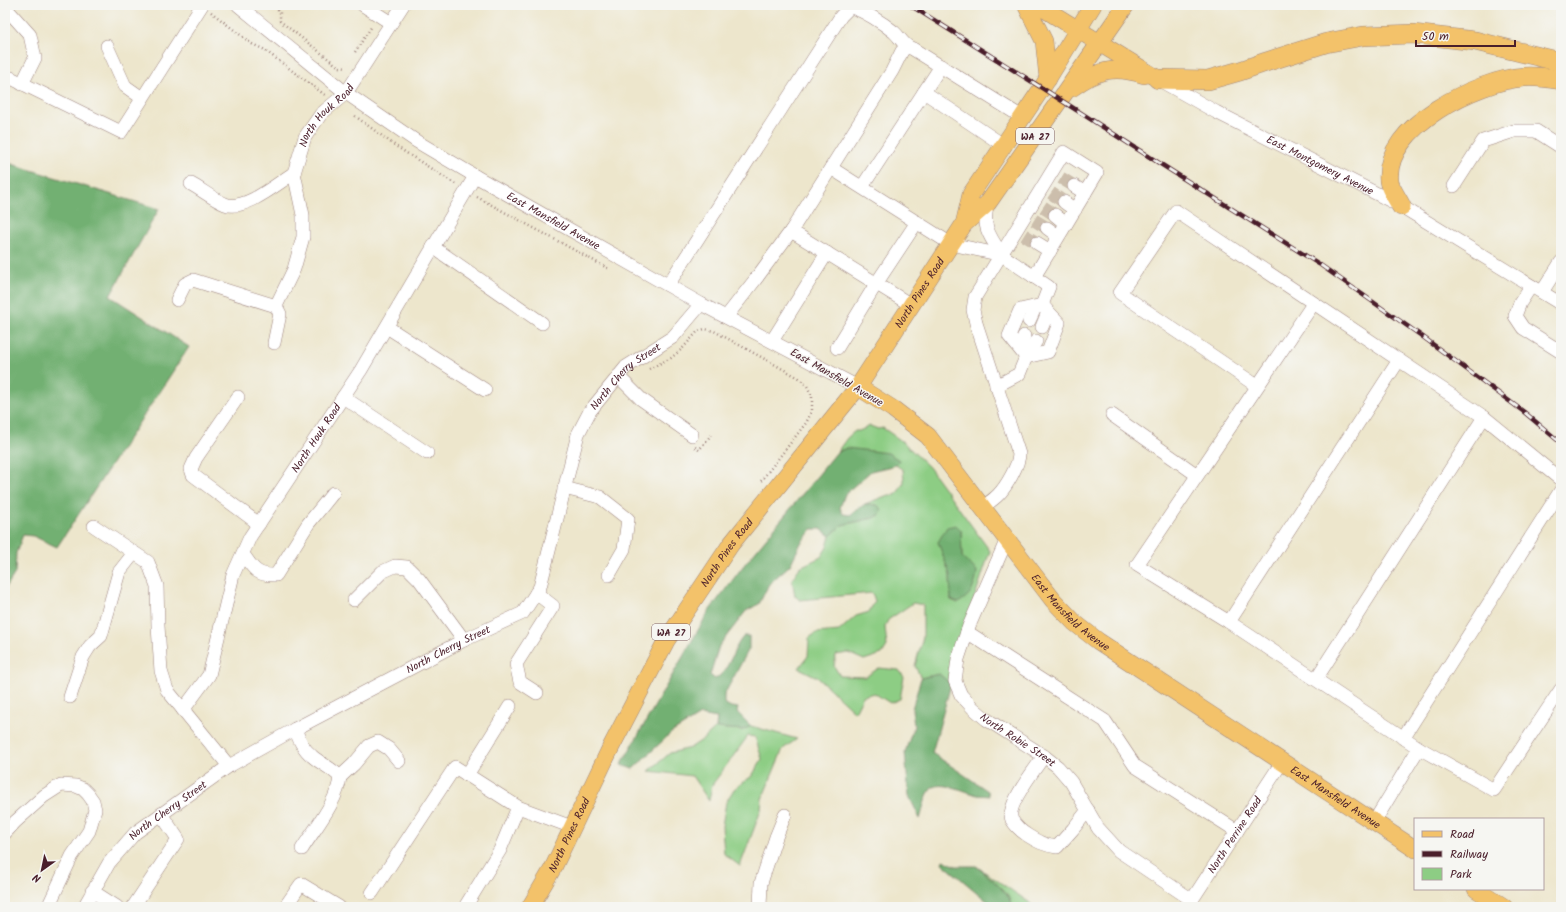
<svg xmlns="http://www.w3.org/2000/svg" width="1566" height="912" font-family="Kalam,sans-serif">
<rect width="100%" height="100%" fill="#f6f6f2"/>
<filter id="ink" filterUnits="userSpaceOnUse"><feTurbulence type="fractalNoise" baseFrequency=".025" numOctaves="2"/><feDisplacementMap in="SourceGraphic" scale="8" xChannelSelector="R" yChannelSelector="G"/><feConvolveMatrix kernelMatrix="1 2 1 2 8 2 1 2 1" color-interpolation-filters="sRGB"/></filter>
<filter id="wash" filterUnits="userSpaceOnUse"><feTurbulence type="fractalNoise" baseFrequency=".012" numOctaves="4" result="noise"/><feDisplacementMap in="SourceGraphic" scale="16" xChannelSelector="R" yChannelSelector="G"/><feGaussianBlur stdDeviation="0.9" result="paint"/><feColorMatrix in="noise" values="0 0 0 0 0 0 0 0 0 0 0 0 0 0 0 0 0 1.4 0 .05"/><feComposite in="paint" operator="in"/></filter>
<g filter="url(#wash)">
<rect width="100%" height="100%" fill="#ede6cc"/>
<!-- green -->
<g fill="#8dcd84" stroke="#6c7658" fill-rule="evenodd">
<path d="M870,426L878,429L883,428L903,442L929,467L990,551L956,654L951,684L939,674L921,678L915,666L923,637V605L913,603L888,620L885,627L887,646L882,654L864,660L848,653L836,655L834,666L840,676L865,677L879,668L899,670L904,677L900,699L890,703L874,693L863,696L855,712L817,677L799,668L808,656L809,638L816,633L839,631L856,616L869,612L875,601L872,593L800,600L795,596L792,579L800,567L821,557L827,547L830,536L842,525L873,518L880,515L877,505L865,504L888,495H896L904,482L903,470L896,465L898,460L847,448L837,452L847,438L855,431H859ZM961,530L962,557L951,600L950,575Z"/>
<path d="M751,726L797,739L783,749L762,799L761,810L740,866L724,854L722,826L726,802L734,789L752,776L762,759L755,737L748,736L712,785L709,801L692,776L649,771L670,753L690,748L705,738L716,728L743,730Z"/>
<path d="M976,866L1036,907H1011C1013,894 986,875 976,866Z"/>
</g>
<!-- forest -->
<g fill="#72b072" stroke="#5e684e">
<path d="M5,162L159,209L110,296L189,347L57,547L33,536L23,535L16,553L15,573L5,589Z"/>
<path d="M847,448L888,453L899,460L896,465L871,471L845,494L840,508L843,514L850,515L865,504L877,505L882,509L880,515L873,518L842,525L830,536L821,529H812L801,543L790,565L769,584L759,604L746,611L719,646L710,675L715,679C731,670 732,648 744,636H749V649L724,695V703L731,707L738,708L737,712L751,726L743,730L716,728L717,718L700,715L671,733L633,769L621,765L709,611L744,565L837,452Z"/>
<path d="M956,525L961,530L962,557L977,571C975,587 972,595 958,603L951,600L950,575L938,542L947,527Z"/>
<path d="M939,674L951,684L932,753L988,791L989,796C984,795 978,796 974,794C964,791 940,780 931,789C925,796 923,810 920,819L909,796L905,752L914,726L912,709L921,678Z"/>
<path d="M943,860L956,866H976C986,875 1013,894 1011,907H994L942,863Z"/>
</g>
</g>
<g filter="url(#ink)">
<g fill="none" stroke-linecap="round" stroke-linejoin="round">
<!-- minor-tunnel -->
<g stroke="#ccbeac" stroke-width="13" stroke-dasharray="13 6" stroke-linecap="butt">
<path d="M1061,178L1074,186"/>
<path d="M1051,193L1064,202"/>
<path d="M1043,207L1055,215"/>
<path d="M1034,220L1047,228"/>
<path d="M1024,235L1037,243"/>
</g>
<!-- minor casing -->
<g stroke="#9c827c" stroke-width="14">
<g id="minor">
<path id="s1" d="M238,5L346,93L416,141L475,176L701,304L858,387"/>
<path d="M363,5L391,23"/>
<path d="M5,7L30,35L35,58L22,84"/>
<path d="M107,46L125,86L142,98"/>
<path d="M5,77L11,78L121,132L202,5"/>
<path id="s2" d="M1161,81L1216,112L1401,206L1561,304"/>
<path d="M924,92L941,66"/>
<path d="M831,168L951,244L1002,255L1049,287L1042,305L1035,308L1029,321"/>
<path d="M191,184C202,190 213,199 225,204C244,212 278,183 294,173"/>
<path d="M1074,186L1085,193"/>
<path d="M1454,186L1483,141L1514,131H1536L1561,147"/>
<path d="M862,187L924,92L1003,145"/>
<path d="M1064,202L1075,210"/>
<path d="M988,203C981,226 990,237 1002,255"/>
<path d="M1055,215L1066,224"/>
<path d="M1047,228L1058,236"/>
<path d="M791,231L911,305"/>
<path d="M1037,243L1050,251"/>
<path d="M433,247L542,323"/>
<path d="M668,285L841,16L850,7C863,10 883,23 894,32C901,38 903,46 913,49L1022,117"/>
<path d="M1531,286L1520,303L1515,316L1523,328L1561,352"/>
<path d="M1542,292L1561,262"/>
<path d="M177,300L185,284L193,280L276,306L280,314L274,343"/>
<path d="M1313,304L1137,565L1229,622L1419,748L1494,790L1561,689"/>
<path id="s3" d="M276,306L294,269L303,237V215L294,173L305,137L321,114L346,93L403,5"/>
<path d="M726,317L755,280L791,231L892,71L902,51L907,47"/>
<path d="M387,327L485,390"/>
<path d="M1042,327L1048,312L1043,306"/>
<path d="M1024,336L1022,341L1026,356"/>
<path d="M772,341L827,253"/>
<path d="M837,348L876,284L917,222"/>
<path d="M1026,357L1048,352L1059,323L1042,305"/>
<path d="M1026,357L1009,336L1020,310L1042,305"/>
<path d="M618,376L641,399L692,435"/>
<path d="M996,386L1019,374L1026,357L1036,341"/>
<path d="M1257,386L1120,293L1176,211L1484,417L1561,480"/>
<path d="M238,397L196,458L191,469L193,475L259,524"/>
<path d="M343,397L427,453"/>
<path d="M1112,415L1197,475"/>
<path d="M564,488L600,497L628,519L624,549L609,575"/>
<path d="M983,507C988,503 993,500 998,495C1006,487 1019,465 1019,454L976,323L973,310L975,297L1064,152L1097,173L1034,277"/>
<path d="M94,526L148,562L157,586L158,626L161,671L167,690L229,766"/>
<path id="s4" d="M1007,539L969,626L958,659L955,681L961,695L973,708L986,719L1044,756L1058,767L1071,782L1098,828L1119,851L1192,900"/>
<path d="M243,554C253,568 256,576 276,575L308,524L333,493"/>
<path d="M536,593L553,606L516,664L520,682L537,693"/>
<path d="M354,600L382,572L395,566L407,567L419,579L464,640"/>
<path d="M1229,622L1399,360"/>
<path d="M967,632L1105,721L1135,766L1237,831"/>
<path d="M1316,679L1484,417"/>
<path d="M70,697L83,657L90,646L101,636L119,572L134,553"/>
<path id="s5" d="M183,710L209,675L233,575L250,537L361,370L475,176"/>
<path d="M295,729C299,739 303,749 312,756C321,764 332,768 340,777C338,801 315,828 302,849"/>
<path d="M1403,738L1561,490"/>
<path d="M1044,756C1036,768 1005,806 1012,820C1015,825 1021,831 1027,835C1038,842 1044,845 1057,847L1073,829L1088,810"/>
<path d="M467,775L510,706"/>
<path d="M340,777L354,764L369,746L378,742L389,749L399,761"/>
<path d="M1374,822L1419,748"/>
<path d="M5,833L15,822L44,796L61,785L76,786L83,789L88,794L93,801L95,810L89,831L72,856L48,907"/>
<path d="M92,891L117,907"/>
<path d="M372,893L455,767L518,807L572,827"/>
<path id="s6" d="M1188,906L1282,762"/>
<path id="s7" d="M84,907L109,863L135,833L229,766L295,729L464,640L523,613L540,587L578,434L590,411L626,367L673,337L701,304"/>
<path d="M133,907L178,839L161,814"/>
<path d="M285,907L301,884L339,907"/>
<path d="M465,907L500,850L518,807"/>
<path d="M760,907L761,883L776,837L785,815"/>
</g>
</g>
<!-- major casing -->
<g stroke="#9c827c" stroke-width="18">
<g id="major">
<path d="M1026,5L1044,41L1048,79"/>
<path d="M1038,5L1158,79"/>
<path d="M1072,88C1097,70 1114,65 1144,75"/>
<path d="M964,224L971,194L1042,88L1093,5"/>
<path id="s8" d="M858,387L893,409L928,436L1053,600L1075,623L1098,641L1415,849"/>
<path d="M1476,889L1504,907"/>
<path id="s9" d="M530,907L553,868L611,747L666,641L731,544L858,387L964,224L988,203L1126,5"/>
</g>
</g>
<!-- highway casing -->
<g stroke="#9c827c" stroke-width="20">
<g id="highway">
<path d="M1158,79L1208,80L1240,71L1266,62L1326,43L1363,36L1413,34L1475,41L1561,62"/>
<path d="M1401,206C1398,199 1390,189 1389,181C1383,126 1479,80 1524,77C1536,76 1549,78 1561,80"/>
</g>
</g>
<!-- path -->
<g stroke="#9c827c" stroke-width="2.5" stroke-dasharray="1 3" stroke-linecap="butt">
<path d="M271,5L280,12V21L339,67L347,68"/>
<path d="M211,12L252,44L263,49L325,95"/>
<path d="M355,52L372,26"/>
<path d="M355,116L397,147L457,185"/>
<path d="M477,197L609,269"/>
<path d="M649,369L671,358L682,349L698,331L705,329L714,331L799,378L807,386L812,396V411L806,423L761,481"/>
<path d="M695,447L699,450L711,435"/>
</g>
<!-- minor -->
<use href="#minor" stroke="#fff" stroke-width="13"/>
<!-- major -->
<use href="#major" stroke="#f3c26a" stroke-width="17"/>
<!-- highway -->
<use href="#highway" stroke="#f3c26a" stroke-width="19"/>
<!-- rail casing -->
<g stroke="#4a1f2b" stroke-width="4.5">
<path id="rail" d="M910,5L1042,88L1170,170L1319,264L1423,337L1524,412L1561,443"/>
</g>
<!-- rail -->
<use href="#rail" stroke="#f6f6f2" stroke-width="3" stroke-dasharray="9" stroke-linecap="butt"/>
</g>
</g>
<g text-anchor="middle" stroke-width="3" stroke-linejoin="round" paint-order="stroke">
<!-- shield labels -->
<g fill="#f6f6f2" stroke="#7e6067" stroke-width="1">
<rect x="1016" y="128" width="38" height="16" rx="3"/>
<rect x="652" y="624" width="38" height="16" rx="3"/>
</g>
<g font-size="10" font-weight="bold" fill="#4a1f2b">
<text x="1035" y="140">WA 27</text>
<text x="671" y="636">WA 27</text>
</g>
<!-- street labels -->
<g font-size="11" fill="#4a1f2b" stroke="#f6f6f2">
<text dy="4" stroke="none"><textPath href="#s3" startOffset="207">North Houk Road</textPath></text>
<text dy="4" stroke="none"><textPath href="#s2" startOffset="180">East Montgomery Avenue</textPath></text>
<text dy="4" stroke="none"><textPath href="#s1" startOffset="383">East Mansfield Avenue</textPath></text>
<text dy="4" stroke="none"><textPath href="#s9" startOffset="730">North Pines Road</textPath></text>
<text transform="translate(837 377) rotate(30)" y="4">East Mansfield Avenue</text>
<text dy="4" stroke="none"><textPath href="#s7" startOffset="802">North Cherry Street</textPath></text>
<text dy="4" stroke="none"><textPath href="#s5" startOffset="307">North Houk Road</textPath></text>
<text dy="4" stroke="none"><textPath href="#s9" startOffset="406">North Pines Road</textPath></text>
<text dy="4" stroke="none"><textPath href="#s8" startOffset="313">East Mansfield Avenue</textPath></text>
<text dy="4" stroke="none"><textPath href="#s7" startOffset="454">North Cherry Street</textPath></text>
<text dy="4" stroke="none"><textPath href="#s4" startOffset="240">North Robie Street</textPath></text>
<text dy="4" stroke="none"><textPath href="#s8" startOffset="637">East Mansfield Avenue</textPath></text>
<text dy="4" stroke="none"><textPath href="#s7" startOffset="130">North Cherry Street</textPath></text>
<text dy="4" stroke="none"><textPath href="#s9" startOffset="82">North Pines Road</textPath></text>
<text dy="4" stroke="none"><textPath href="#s6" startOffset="85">North Perrine Road</textPath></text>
</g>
</g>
<!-- margin -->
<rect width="1566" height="912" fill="none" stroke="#f6f6f2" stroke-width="20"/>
<!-- legend -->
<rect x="1414" y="818" width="130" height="72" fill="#f6f6f2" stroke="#b1a0a2"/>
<rect x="1422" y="831" width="20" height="6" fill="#f3c26a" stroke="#b1a0a2"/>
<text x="1450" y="838" font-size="12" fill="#4a1f2b">Road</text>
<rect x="1422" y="851" width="20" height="6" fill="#4a1f2b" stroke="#b1a0a2"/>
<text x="1450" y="858" font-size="12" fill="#4a1f2b">Railway</text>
<rect x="1422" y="868" width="20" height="12" fill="#8dcd84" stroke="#b1a0a2"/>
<text x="1450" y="878" font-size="12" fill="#4a1f2b">Park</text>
<!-- north arrow -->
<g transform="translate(42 870) rotate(213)" stroke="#f6f6f2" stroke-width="3" paint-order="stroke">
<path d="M0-3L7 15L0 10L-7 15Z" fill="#4a1f2b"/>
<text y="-6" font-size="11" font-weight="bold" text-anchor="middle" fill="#4a1f2b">N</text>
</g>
<!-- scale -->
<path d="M1416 40v6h99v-6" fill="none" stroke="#4a1f2b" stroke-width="2"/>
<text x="1422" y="40" font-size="12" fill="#4a1f2b" stroke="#f6f6f2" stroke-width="3" paint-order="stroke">50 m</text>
</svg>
